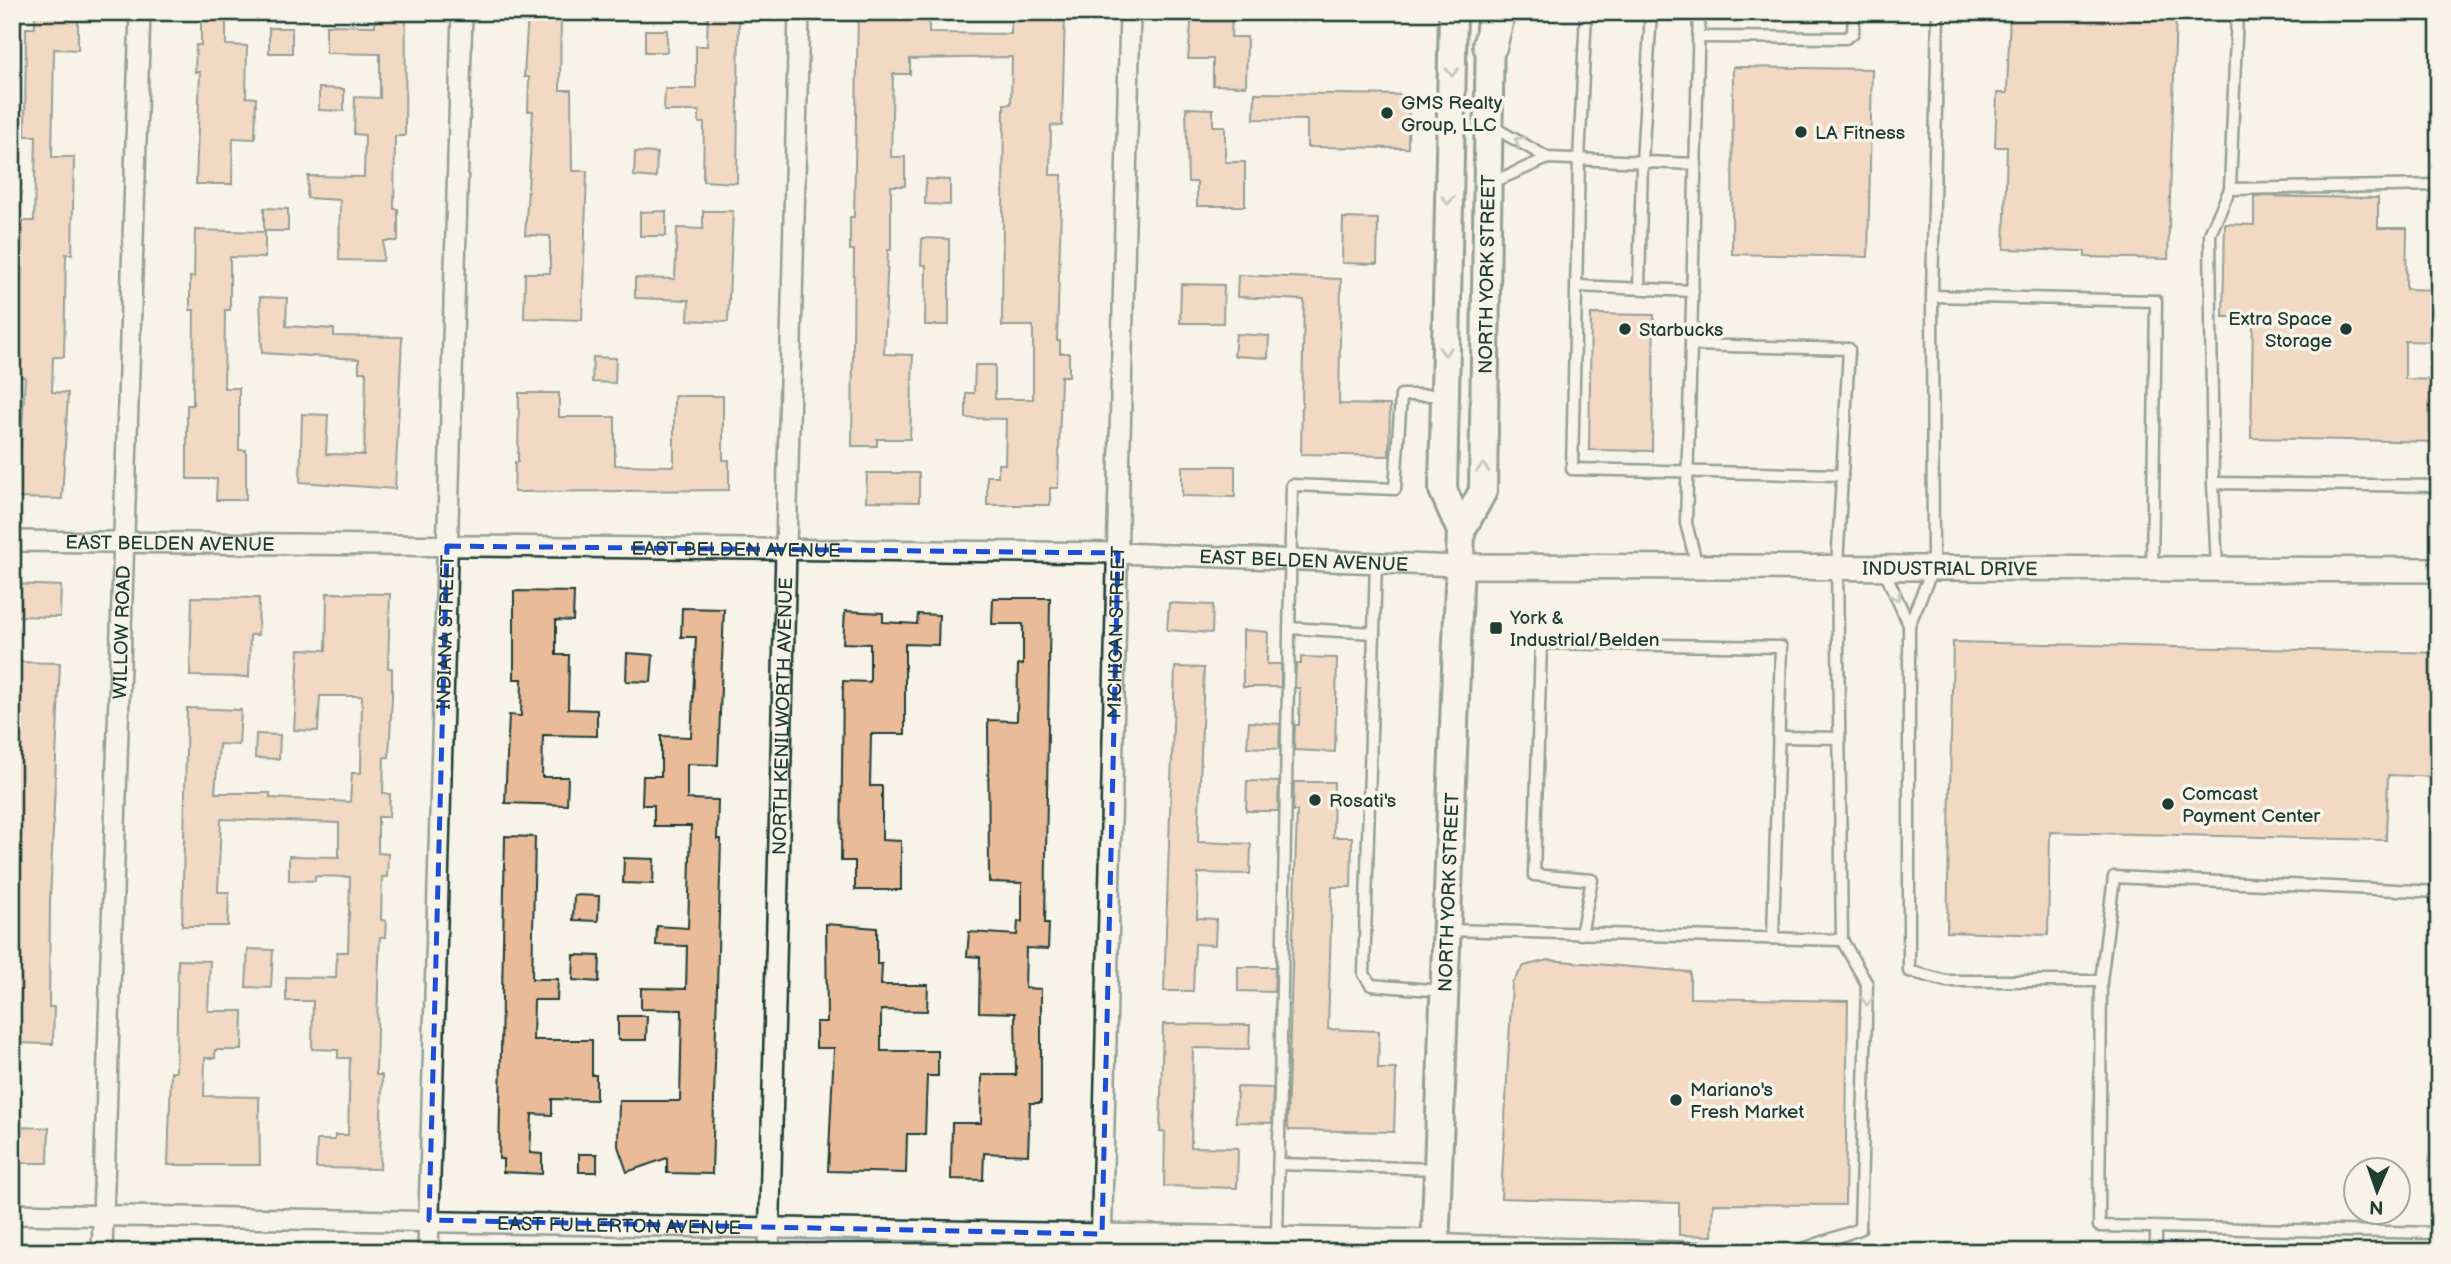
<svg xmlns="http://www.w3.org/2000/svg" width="2451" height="1264" font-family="'Balsamiq Sans',sans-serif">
<rect width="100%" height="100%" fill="#f7f3e8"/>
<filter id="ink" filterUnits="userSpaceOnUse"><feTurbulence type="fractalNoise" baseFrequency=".0143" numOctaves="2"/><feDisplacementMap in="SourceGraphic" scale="14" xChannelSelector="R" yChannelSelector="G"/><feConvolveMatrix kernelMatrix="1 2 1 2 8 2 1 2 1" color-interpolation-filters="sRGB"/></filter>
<g filter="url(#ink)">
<!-- building -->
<g fill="#e9bb99" stroke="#1f3d34" stroke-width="2">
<path d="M35,12H78V50L54,49L52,157H74L72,254H66L64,357H53L52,392L68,393L62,499L17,498L18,447H21L25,377H12V275L22,276V221H34L36,136H25L26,28H35Z"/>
<path d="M201,12H226V45L247,46L246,97L256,98L255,139L233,138L232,184H196L200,72H195L196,45H201Z"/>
<path d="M376,12H406L405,136H395L394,209H398V241H384L383,261L339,260L340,200L307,198L308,176L364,177L365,135L354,134L355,97L380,98V54L326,53V25L375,26Z"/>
<path d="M528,12H561L560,90H571L572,171H587L582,320L524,318L525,273H550V236L525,235L533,111H528L529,77H524Z"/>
<path d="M708,12H739L737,183L703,181L704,123H699V111H664L665,89H696V46H707Z"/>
<path d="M858,12H929V33L1011,34V12H1065L1062,126L1051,125L1050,175H1062L1057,341H1060V353H1069V376H1061L1058,488H1050V505H987V476H998V464H1005L1006,419L966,418V393H974L975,365H995V399H1033V326H1002L1004,104H1011L1012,57L910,59V74H893L891,157H905V186H891V250H888L884,354L913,355L910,439H877V446H852L854,250H850V217H854Z"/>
<path d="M1192,12H1232L1231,37H1247L1246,86L1213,85V59H1188Z"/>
<path d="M2010,12H2176L2168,259L2085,257V251L2004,249L2007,147H1995L1997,93H2007Z"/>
<rect x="269" y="28" width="23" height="25"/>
<rect x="645" y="30" width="22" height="22"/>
<path d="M1733,67L1872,69L1868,257L1732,254Z"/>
<path d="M319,88L344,89V111L319,110Z"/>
<path d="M1255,93L1409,95L1408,148L1307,147V120L1254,119Z"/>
<path d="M1186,108L1213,109V126H1225V162H1245V206H1197V182H1188Z"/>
<path d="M635,152L657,153L656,178L634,176Z"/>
<path d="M926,179L950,180V205L925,204Z"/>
<path d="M2254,196L2378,198V228H2407L2406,289L2439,290V342L2405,341V379L2439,380V442L2251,438L2253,317H2223L2225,224L2254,225Z"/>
<path d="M264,208L288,209V231H264Z"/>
<path d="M666,211V236H640V212Z"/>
<path d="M703,211H733L728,322L688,320L689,300L635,298V278L675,279L677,228L703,229Z"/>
<path d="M1343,218L1378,219L1377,264L1342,263Z"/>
<path d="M195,230L265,232V258L230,257V310H225L224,388H239V450H246V500H216L217,479H187V405H193L194,310H190V277H194Z"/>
<path d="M922,238L949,239V325H925L926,265H921Z"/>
<path d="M1238,275L1341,279L1339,404L1390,405L1389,456L1301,454L1304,300L1237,297Z"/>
<path d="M1181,284L1224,285L1223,323H1180Z"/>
<path d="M260,297L287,298L286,326L334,329V336L402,337L395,489L300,482L302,414L328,415L326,454L364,455L366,372H359V359L262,353Z"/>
<path d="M1591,314L1654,315L1652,451L1589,450Z"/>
<path d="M1236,334L1269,336L1268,358L1234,356Z"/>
<path d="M593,357L616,358L615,383L592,382Z"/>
<path d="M519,393H559V417H615V465L674,466V396H723V460H729V490L514,492L515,462H518Z"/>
<path d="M1182,466H1235V497L1182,496Z"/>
<path d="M867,473H919V502L866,501Z"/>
<path d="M12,584L61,586L60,617L12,616Z"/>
<path d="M514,591L574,592L573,621L556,620V655H569L568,709L597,710V736L543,735L542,777H568L567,805L505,803L509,715L521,716L522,679H514Z"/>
<path d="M327,593L390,594L388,668H392V697L389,757H384L383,793L390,794L389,817H378V853L388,854L387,877H382L381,920L386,921L385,937H380L378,985L376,1075H382L380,1169L316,1168L317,1140H335V1135H348L350,1058H338V1050L312,1049L313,1001H286V977L336,978L337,952H348L350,877L315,876V881L289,880V856L339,857V823L221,819L218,892H229L228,926H182L187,708L241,710L239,745L219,744L215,793H270V798L350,802L352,773H361L362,696H320L318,731L294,730L299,649L326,650Z"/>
<path d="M192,597L259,598L258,635H250L249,677L190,676Z"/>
<path d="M993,598H1050L1045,923H1049L1048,949L1026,948L1025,988L1041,989V1103H1030L1028,1155L984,1153L983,1180L951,1179L952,1123H981L982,1075H1016L1015,1013L979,1012L980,957L967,956L969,932L1017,935L1018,921L1022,922V883L989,882L988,720L1017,721L1018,664L1023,665V624H992Z"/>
<path d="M1169,603L1213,605L1212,633L1167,630Z"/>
<path d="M682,608L724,609L718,765L687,764V799L718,800L717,839H721L712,1174L667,1173V1158L627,1172L618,1146L619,1101H680L682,1010L641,1009V988L686,989L687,946L656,945L657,926L688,928L691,826H654V805H642L643,776H661V736L691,737L696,637H681Z"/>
<path d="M845,611L883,613V622L917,624L918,614L939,615L938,645L905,644V734H871L870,786H882V840L901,841V890H855V861H841L843,681L870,682V644L843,643Z"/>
<path d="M1243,630L1268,632L1267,664H1281V687H1243Z"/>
<path d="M1953,642L2439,653V777L2388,775L2386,840L2050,832L2048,935L1947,932Z"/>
<path d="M627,653L653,655L651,682L626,681Z"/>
<path d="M1301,657L1337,658L1335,752L1294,750L1295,725H1299L1300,688H1295L1296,664H1301Z"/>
<path d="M12,662L60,663L50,902L49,1007H54L53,1044L12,1043V763H15L18,690H12Z"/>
<path d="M1175,667L1204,668L1198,842L1251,844L1250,874L1198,873L1197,918L1216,919L1215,945L1195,944L1193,991H1164Z"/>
<path d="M1249,722L1280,724L1279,749L1247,747Z"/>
<path d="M256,734L280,735L279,759L255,758Z"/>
<path d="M1247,781L1279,782L1278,811H1246Z"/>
<path d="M1294,782H1334L1333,837H1352L1351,887H1332L1328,1029L1379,1031L1378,1069H1396L1394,1132L1289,1130L1287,1123L1297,811H1293Z"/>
<path d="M505,836L535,837L532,979H558L557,1000H534L533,1040H592V1075H596V1100L552,1099V1115L532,1114L530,1153L542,1154V1174L503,1172V1159H499Z"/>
<path d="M624,858L654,859L653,884L623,883Z"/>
<path d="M574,895L599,896L598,921L573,920Z"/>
<path d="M826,924L877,928V964H882L881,985H928L927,1011L881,1010V1051H938V1076H927L925,1134H907L906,1173L828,1171L834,1048H816V1022H827Z"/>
<path d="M248,949L273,950L271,988L246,987Z"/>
<path d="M574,955L600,956L599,982L573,980Z"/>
<path d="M178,960L210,961L208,1011H243L242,1050H215V1058H205L204,1096L259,1097L260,1165H168L171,1072H176Z"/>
<path d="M1548,960L1690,972V998L1848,1001L1845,1205L1713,1204L1712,1236L1679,1235V1203L1501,1198L1512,983L1524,966Z"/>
<path d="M1238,967H1275L1274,992L1238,991Z"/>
<path d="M618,1016H647L646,1040H618Z"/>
<path d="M1163,1024L1250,1025L1249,1049L1193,1048L1191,1147L1238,1148L1237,1188L1164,1186L1165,1132H1160Z"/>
<path d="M1237,1087L1273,1088L1272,1123L1236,1122Z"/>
<path d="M12,1127L49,1128L48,1163H12Z"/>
<rect x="579" y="1154" width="18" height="18"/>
</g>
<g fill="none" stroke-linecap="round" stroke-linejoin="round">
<!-- service casing -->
<g stroke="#1f3d34" stroke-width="15">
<g id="service">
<path d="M1586,12L1579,160L1572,469L1842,475"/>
<path d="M1938,12L1932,296L1933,568L1909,625V971L1946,981H2101"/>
<path d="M1698,37L1846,38L1853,33L1854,12"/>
<path d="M1491,126L1548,158"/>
<path d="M1491,183L1548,158L1696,164"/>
<path d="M2230,189L2439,185"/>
<path d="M1576,286L1693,291"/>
<path d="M1639,288L1642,162L1651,12"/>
<path d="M1932,296L2156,301L2152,569"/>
<path d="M1691,345L1699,12"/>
<path d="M2213,483L2439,486"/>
<path d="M1376,562L1364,974L1371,985L1442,991"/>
<path d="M1883,568L1909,625"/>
<path d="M2217,568L2213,483L2210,234L2230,189L2237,12"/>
<path d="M1289,628L1374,633"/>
<path d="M1780,737L1839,738"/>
<path d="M2439,892L2114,877L2101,981L2099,1226L2439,1233"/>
<path d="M1448,930L1842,940L1837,567L1849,349L1691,345L1686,523L1697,566"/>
<path d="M1581,934L1592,880L1534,875L1541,643L1781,647L1773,938"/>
<path d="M1280,1164L1437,1169"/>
<path d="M2156,1228V1252"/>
<path d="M1277,1238L1292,485L1395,489L1401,395H1442"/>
<path d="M1436,1240L1797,1251L1860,1229L1867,984L1842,940"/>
</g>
</g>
<!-- minor casing -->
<g stroke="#1f3d34" stroke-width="24">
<g id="minor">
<path id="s1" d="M12,541L1118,553L1460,566"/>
<path id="s2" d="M12,1214L1435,1240"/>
<path id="s3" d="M102,1252L140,12"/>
<path id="s4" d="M428,1252L462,12"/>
<path id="s5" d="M769,1252L799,12"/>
<path id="s6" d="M1101,1252L1130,12"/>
</g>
</g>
<!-- tertiary casing -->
<g stroke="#1f3d34" stroke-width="28">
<g id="tertiary">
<path id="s7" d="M1460,566L2439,570"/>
</g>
</g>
<!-- secondary casing -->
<g stroke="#1f3d34" stroke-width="32">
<g id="secondary">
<path d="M1453,12L1443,490L1461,531"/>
<path id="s8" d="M1435,1252L1461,531L1483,491L1490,27"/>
</g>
</g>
<!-- motorway casing -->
<g stroke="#1f3d34" stroke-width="38">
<path id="motorway" d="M1490,45L1498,12"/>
</g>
<!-- service -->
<use href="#service" stroke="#f7f3e8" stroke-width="10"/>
<!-- minor -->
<use href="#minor" stroke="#f7f3e8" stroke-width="19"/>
<!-- tertiary -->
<use href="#tertiary" stroke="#f7f3e8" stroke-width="23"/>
<!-- secondary -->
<use href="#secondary" stroke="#f7f3e8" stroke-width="26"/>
<!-- motorway -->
<use href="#motorway" stroke="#f7f3e8" stroke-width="33"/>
</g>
<!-- one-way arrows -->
<defs><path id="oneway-chevron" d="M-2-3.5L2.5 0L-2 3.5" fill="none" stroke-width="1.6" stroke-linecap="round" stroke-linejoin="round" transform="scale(1.75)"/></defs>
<g stroke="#8b988e">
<use href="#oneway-chevron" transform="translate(1452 72) rotate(91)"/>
<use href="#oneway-chevron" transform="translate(1519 141) rotate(-150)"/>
<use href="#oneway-chevron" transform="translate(1448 200) rotate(92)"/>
<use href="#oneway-chevron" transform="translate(1445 351) rotate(91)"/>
<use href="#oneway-chevron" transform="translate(1483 468) rotate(-89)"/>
<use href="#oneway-chevron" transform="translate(1896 596) rotate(65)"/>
<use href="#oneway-chevron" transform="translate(1867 1001) rotate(92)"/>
</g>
</g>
<!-- marked area -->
<path d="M0 0H2451V1264H0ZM447,546L1118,553L1102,1234L429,1220Z" fill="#f7f3e8" fill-opacity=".55" fill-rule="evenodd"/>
<path fill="none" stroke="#1d4ed8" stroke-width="5" stroke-dasharray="14 9" stroke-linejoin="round" d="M447,546L1118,553L1102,1234L429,1220Z"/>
<!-- markers -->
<g fill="#1f3d34" stroke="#f7f3e8" stroke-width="2.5">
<circle cx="1387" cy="113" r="7"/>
<circle cx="1801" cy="132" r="7"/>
<circle cx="1625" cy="329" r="7"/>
<circle cx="2346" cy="329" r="7"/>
<rect x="1489" y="621" width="14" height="14" rx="3.5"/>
<circle cx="1315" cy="800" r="7"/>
<circle cx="2168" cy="804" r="7"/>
<circle cx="1676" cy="1100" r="7"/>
</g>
<g text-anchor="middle" stroke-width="7" stroke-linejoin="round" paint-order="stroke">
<!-- poi labels -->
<g font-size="19" fill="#1f3d34" stroke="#f7f3e8" text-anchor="start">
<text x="1401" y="109">GMS Realty<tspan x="1401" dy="22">Group, LLC</tspan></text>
<text x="1815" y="139">LA Fitness</text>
<text x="2332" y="325" text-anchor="end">Extra Space<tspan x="2332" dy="22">Storage</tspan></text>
<text x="1639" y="336">Starbucks</text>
<text x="1510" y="624">York &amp;<tspan x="1510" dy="22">Industrial/Belden</tspan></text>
<text x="2182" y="800">Comcast<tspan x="2182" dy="22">Payment Center</tspan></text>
<text x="1329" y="807">Rosati's</text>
<text x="1690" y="1096">Mariano's<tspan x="1690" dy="22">Fresh Market</tspan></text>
</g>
<!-- street labels -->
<g font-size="19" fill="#1f3d34" stroke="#f7f3e8">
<text dy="7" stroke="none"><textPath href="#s8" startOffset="984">NORTH YORK STREET</textPath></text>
<text dy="7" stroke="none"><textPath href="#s1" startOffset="158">EAST BELDEN AVENUE</textPath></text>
<text dy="7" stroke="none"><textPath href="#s1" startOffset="724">EAST BELDEN AVENUE</textPath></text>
<text dy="7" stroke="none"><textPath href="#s1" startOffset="1292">EAST BELDEN AVENUE</textPath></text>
<text dy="7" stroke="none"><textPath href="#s7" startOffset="490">INDUSTRIAL DRIVE</textPath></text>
<text dy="7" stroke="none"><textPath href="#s3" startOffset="620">WILLOW ROAD</textPath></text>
<text dy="7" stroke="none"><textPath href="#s4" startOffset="620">INDIANA STREET</textPath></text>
<text dy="7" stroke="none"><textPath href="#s6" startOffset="620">MICHIGAN STREET</textPath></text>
<text dy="7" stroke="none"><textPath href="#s5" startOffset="536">NORTH KENILWORTH AVENUE</textPath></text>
<text dy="7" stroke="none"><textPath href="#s8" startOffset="360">NORTH YORK STREET</textPath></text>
<text dy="7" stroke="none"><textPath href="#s2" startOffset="607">EAST FULLERTON AVENUE</textPath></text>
</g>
</g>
<!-- margin -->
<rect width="2451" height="1264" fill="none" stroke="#f7f3e8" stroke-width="42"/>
<rect x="21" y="21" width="2409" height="1222" fill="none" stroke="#1f3d34" stroke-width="2.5" filter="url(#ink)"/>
<!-- north arrow -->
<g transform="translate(2377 1191) rotate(182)"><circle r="33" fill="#f7f3e8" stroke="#a1aaa0" stroke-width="2"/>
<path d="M0-5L12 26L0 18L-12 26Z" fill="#1f3d34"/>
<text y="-10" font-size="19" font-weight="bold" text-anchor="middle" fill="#1f3d34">N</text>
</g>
</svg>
